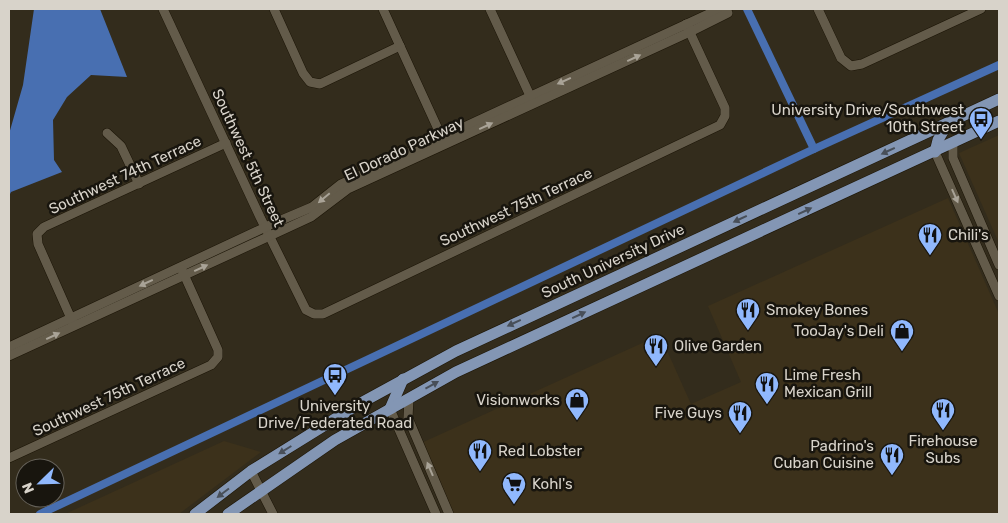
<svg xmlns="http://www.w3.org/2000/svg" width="1008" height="523" font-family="Rubik,sans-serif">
<rect width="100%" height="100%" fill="#332c1c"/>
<!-- built -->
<g fill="#3c311b">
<path d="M999,135V243L959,153Z"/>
<path d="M948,198L999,314V514H450L419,444L660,335L691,404L741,382L708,306Z"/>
<path d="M224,441L261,452L179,514H65Z"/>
</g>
<!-- water -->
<path fill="#486fb1" d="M34,9H100L127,77L91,75L67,97L53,120L54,160L62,172L11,192L9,196V134L23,85Z"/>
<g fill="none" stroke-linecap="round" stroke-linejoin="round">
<!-- canal -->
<g stroke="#486fb1" stroke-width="8">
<path d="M747,9L814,149"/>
<path d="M40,514L814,149L999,65"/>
</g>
<!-- minor casing -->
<g stroke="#1b1406" stroke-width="10">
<g id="minor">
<path d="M163,9L260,217L306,310L314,314H323L720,125L725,116V108L686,24"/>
<path d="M274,9L303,73L310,82L320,84L400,46"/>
<path d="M383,9L443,140"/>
<path d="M490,9L532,100"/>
<path d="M818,9L841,58L851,66L862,64L981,9"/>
<path d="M107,133L121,146L139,184"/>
<path d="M953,143V158L999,265"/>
<path d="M935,152L999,296"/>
<path d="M73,323L38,244L37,234L44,227L226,143"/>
<path d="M9,347L272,224L312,207L341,184L719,9"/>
<path d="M9,356L311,217L348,189L690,32L728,13L726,9"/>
<path d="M409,398L408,418L449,514"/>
<path d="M390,409L436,514"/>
<path d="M9,458L211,365L218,357V350L182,270"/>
<path d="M251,471L273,514"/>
</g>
</g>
<!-- major casing -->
<g stroke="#1b1406" stroke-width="12">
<g id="major">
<path d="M935,152L938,140L948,123"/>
<path d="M390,409L403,379"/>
<path d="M195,514L251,471L359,404L456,351L999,99"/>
<path d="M228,514L335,440L456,372L999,121"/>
</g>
</g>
<!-- minor -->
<use href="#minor" stroke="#635b4a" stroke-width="9"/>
<!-- major -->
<use href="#major" stroke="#8396b4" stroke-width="11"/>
</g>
<!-- one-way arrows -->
<defs><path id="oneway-solid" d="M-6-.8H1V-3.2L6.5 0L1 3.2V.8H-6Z" transform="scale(1.25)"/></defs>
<g fill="#a9a397">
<use href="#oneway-solid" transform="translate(634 58) rotate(-25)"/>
<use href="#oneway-solid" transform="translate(564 81) rotate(156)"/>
<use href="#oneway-solid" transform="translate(486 126) rotate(-25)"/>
<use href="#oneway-solid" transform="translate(955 196) rotate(66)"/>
<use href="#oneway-solid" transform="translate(324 198) rotate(140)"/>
<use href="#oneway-solid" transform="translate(201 268) rotate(-25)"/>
<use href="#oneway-solid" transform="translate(146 283) rotate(155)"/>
<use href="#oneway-solid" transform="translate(53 336) rotate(-25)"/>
<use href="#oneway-solid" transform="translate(430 469) rotate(-113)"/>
</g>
<g fill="#484f59">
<use href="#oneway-solid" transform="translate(888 151) rotate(155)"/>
<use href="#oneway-solid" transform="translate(805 211) rotate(-25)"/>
<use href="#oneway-solid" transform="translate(740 219) rotate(155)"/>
<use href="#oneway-solid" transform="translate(579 315) rotate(-25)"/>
<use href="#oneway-solid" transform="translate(514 323) rotate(155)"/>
<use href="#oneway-solid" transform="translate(432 385) rotate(-29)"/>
<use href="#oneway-solid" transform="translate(285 450) rotate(148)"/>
<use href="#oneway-solid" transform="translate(223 493) rotate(143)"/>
</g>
<!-- icons -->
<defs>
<g id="bus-pin" transform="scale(1.25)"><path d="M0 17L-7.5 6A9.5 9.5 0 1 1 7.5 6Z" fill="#90b8fd" stroke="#18150e"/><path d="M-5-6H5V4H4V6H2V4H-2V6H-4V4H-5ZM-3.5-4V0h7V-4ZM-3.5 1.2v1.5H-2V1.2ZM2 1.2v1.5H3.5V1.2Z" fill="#111"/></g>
<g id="restaurant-pin" transform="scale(1.25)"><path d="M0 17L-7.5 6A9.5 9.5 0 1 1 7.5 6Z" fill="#90b8fd" stroke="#18150e"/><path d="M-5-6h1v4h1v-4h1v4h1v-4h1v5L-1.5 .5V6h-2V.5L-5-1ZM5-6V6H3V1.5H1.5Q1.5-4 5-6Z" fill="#111"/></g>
<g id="shop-pin" transform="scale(1.25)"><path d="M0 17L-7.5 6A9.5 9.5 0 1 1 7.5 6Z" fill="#90b8fd" stroke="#18150e"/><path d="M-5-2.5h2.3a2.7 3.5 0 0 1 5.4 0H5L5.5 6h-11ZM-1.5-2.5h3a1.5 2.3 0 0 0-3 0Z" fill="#111"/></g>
<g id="supermarket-pin" transform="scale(1.25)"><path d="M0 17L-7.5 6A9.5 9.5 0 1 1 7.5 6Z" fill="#90b8fd" stroke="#18150e"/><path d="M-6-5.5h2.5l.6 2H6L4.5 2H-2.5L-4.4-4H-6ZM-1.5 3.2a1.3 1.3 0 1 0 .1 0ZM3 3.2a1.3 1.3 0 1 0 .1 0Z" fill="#111"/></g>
</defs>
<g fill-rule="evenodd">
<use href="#bus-pin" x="981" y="119"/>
<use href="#restaurant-pin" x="930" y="235"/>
<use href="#restaurant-pin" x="748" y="310"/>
<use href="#shop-pin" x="902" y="331"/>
<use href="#restaurant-pin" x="656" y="346"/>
<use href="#bus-pin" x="335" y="375"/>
<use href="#restaurant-pin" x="767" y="384"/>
<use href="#shop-pin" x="577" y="400"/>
<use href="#restaurant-pin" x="943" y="410"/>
<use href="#restaurant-pin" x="740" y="413"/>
<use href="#restaurant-pin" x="480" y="451"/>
<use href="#restaurant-pin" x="892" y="455"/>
<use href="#supermarket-pin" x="514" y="484"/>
</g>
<g text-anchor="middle" stroke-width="5" stroke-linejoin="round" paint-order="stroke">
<!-- poi labels -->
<g font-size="15" fill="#d8d3ca" stroke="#18150e" text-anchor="start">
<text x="964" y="115" text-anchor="end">University Drive/Southwest<tspan x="964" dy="17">10th Street</tspan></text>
<text x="948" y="240">Chili's</text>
<text x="766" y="315">Smokey Bones</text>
<text x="884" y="336" text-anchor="end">TooJay's Deli</text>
<text x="674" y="351">Olive Garden</text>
<text x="784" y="380">Lime Fresh<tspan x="784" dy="17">Mexican Grill</tspan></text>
<text x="560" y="405" text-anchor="end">Visionworks</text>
<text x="335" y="411" text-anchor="middle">University<tspan x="335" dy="17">Drive/Federated Road</tspan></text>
<text x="722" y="418" text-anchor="end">Five Guys</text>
<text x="943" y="446" text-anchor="middle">Firehouse<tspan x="943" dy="17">Subs</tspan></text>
<text x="874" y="451" text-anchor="end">Padrino's<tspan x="874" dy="17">Cuban Cuisine</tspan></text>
<text x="498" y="456">Red Lobster</text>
<text x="532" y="489">Kohl's</text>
</g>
<!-- street labels -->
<g font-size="15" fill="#d8d3ca" stroke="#18150e">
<text transform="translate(404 149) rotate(-25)" y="5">El Dorado Parkway</text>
<text transform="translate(248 158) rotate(65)" y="5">Southwest 5th Street</text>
<text transform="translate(125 175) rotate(-25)" y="5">Southwest 74th Terrace</text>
<text transform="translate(516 207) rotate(-25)" y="5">Southwest 75th Terrace</text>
<text transform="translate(613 261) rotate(-25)" y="5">South University Drive</text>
<text transform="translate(109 397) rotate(-25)" y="5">Southwest 75th Terrace</text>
</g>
</g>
<!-- border -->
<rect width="1008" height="523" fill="none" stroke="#d8d3ca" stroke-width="20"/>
<!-- north arrow -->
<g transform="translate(40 483) rotate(247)"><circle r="24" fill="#18150e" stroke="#656159"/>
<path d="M0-4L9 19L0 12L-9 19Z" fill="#90b8fd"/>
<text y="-8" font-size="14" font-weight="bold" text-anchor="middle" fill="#d8d3ca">N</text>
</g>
</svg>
